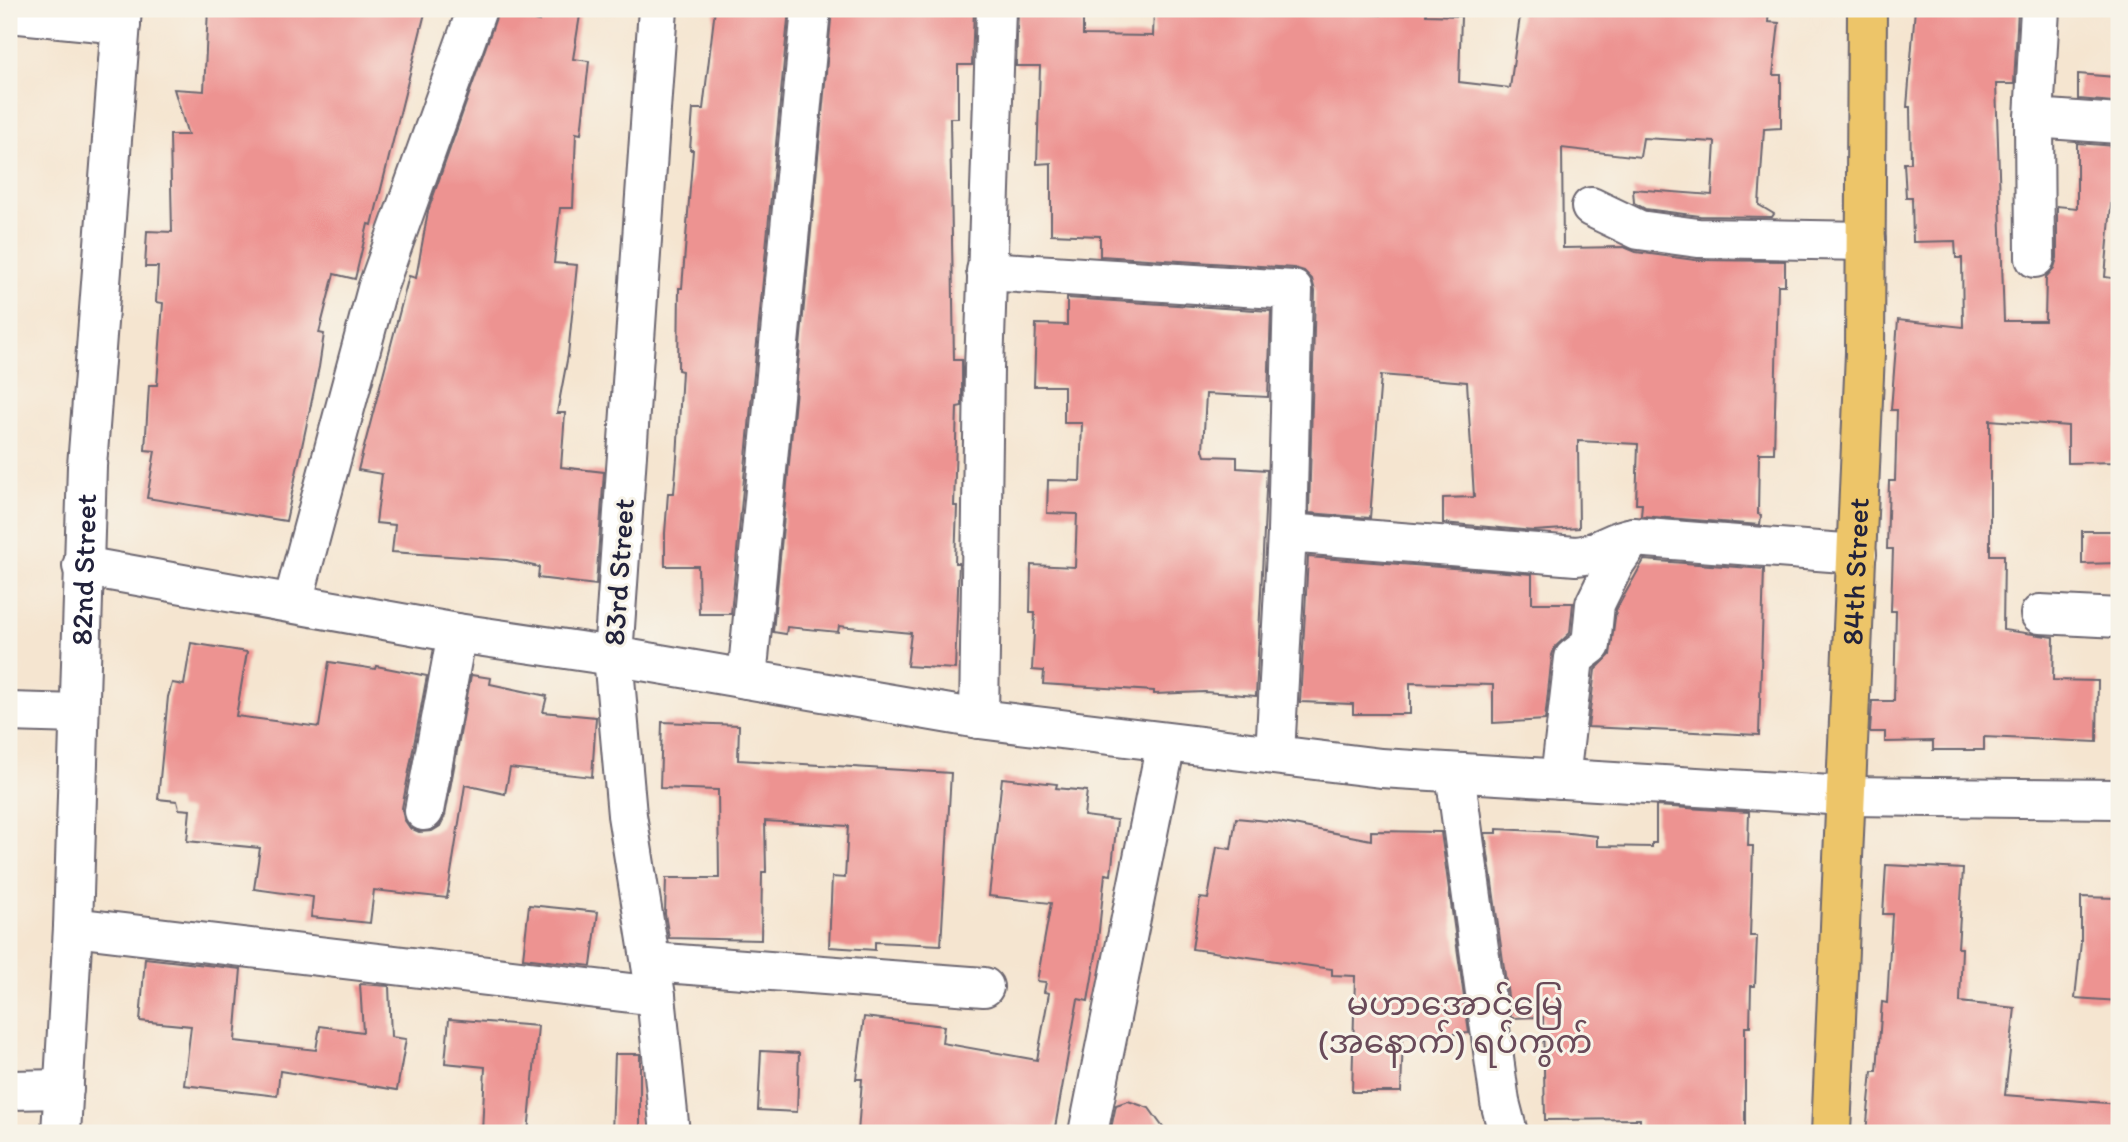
<svg xmlns="http://www.w3.org/2000/svg" width="2128" height="1142" font-family="Itim,'Noto Sans Myanmar',sans-serif">
<rect width="100%" height="100%" fill="#f7f3e8"/>
<filter id="ink" filterUnits="userSpaceOnUse"><feTurbulence type="fractalNoise" baseFrequency=".0143" numOctaves="2"/><feDisplacementMap in="SourceGraphic" scale="14" xChannelSelector="R" yChannelSelector="G"/><feConvolveMatrix kernelMatrix="1 2 1 2 8 2 1 2 1" color-interpolation-filters="sRGB"/></filter>
<filter id="wash" filterUnits="userSpaceOnUse"><feTurbulence type="fractalNoise" baseFrequency=".00686" numOctaves="4" result="noise"/><feDisplacementMap in="SourceGraphic" scale="28" xChannelSelector="R" yChannelSelector="G"/><feGaussianBlur stdDeviation="1.57" result="paint"/><feColorMatrix in="noise" values="0 0 0 0 0 0 0 0 0 0 0 0 0 0 0 0 0 1.4 0 .05"/><feComposite in="paint" operator="in"/></filter>
<g filter="url(#wash)">
<rect width="100%" height="100%" fill="#f5e5d0"/>
<g id="blocks">
<!-- building -->
<g fill="#ed9391">
<path d="M208,9H426L372,225L368,224L355,279L334,274L319,333L324,334L319,367L286,521L147,498L155,451L145,450L149,385H157L163,303L156,302L158,267H145L147,231L172,232L170,135H188L174,89L204,91Z"/>
<path d="M541,9H581L573,59L589,61L581,134L576,133L573,208H560L554,263L577,265L568,355L557,413H565L561,467L604,472L596,585L538,578L539,567L507,560L392,552L395,525L376,523L382,474L358,470L409,276L416,278L428,211L498,12L539,21Z"/>
<path d="M715,9H789L731,614H699L698,566H665V533L668,493H674L677,458L682,371L678,370L679,288H682L693,150H690L693,109H703Z"/>
<path d="M832,9H974L972,65H958V118H950L954,360H962V406L957,407L954,506H957L955,563H959L955,669L907,666L911,633L839,626L838,632L787,627L786,634L773,632Z"/>
<path d="M1018,9H1083V35L1153,36L1154,9H1322L1381,15V9H1426V15L1461,16L1459,82L1510,88L1521,9H1769L1768,22L1779,23L1773,75H1781V128L1764,129L1759,205L1774,214L1772,217L1700,216L1645,209L1634,203L1633,189L1712,195L1715,142L1643,138L1640,157L1562,148L1563,248L1624,247L1636,252L1695,260L1785,261V285H1778L1774,453H1759L1758,514L1761,515L1760,525L1641,516L1642,504H1636L1638,444L1578,441L1579,528L1534,531L1443,523V498L1474,497L1467,382L1381,375L1370,518L1309,513L1315,291L1312,279L1304,271L1294,268L1100,256V236L1051,234V163L1037,164L1040,66H1016Z"/>
<path d="M1915,9H2018L2014,84H1996L2004,321H2045L2046,277L2054,268L2057,258V206L2077,208V143L2116,146L2105,277L2119,279V462L2068,463V426L1990,420V555H2004L2003,630L2054,637L2053,680L2098,681L2097,742L1984,737V750H1933V741L1885,742V732H1870L1872,701H1894L1896,611H1891L1893,549H1887L1889,481H1895L1897,410H1891L1898,320L1963,327L1962,258H1956L1955,241L1913,242L1912,197H1906L1904,163H1911L1910,107H1907Z"/>
<path d="M2078,74L2115,77L2114,102L2078,99Z"/>
<path d="M1067,298L1271,311L1268,397L1206,394L1203,450L1205,456L1237,457V468L1267,470L1256,696L1205,692L1154,694V691L1043,684L1044,671L1032,670L1035,613H1030L1031,565L1075,567L1077,514L1047,513L1048,480L1080,481L1082,423H1064V386H1034L1036,324L1067,325Z"/>
<path d="M2082,531H2119V563L2082,564Z"/>
<path d="M1308,557L1532,574V603H1573L1570,633L1555,647L1552,655L1545,720L1493,723V685L1410,683V714H1353V704L1300,702Z"/>
<path d="M1644,560L1764,569L1759,735L1588,727L1595,670L1610,655L1616,610Z"/>
<path d="M191,643L247,652L236,716L319,727L329,662L375,669L376,666L427,676L402,808L404,819L410,828L419,832L432,831L440,826L445,816L471,675L491,678L490,684L547,696L543,712L596,717L592,777L510,768L505,794L465,785L447,898L374,890L370,923L311,917L313,897L254,889L260,848L187,841L190,810L179,809L177,801L158,799L168,697L172,683L184,685Z"/>
<path d="M662,722L739,725L738,760L951,773L941,945L875,942V950L829,947L832,877L845,878L848,826L765,821L766,872H762L761,940L669,938L665,914L666,878H719L718,790L660,788Z"/>
<path d="M1002,778L1057,784L1056,788L1087,791L1084,816L1117,820L1111,875L1105,874L1097,949L1088,1001L1078,999L1054,1133L1008,1126L1007,1133H858L862,1079H856L864,1017L944,1026L942,1043L1037,1060L1049,993L1044,992L1046,982L1037,981L1051,903L989,896Z"/>
<path d="M1656,806L1749,812L1748,846H1753L1750,936H1757L1755,986H1751L1750,1027H1745V1133H1640V1119L1545,1120L1543,1017L1511,1018L1485,833H1497V829L1560,832L1597,836V846L1652,847V843H1656Z"/>
<path d="M1236,818L1278,822L1371,840V831L1441,832L1469,1033L1403,1037L1401,1092H1352L1355,976L1332,975V969L1192,949L1200,898L1208,899L1217,847L1231,849Z"/>
<path d="M1886,865L1963,869L1958,948H1962L1960,1002L2015,1008L2005,1095L2119,1104V1133H1866L1872,1071H1877L1882,1002L1887,1003L1892,914H1883Z"/>
<path d="M2081,897L2117,898L2114,959L2119,960V1001L2075,998L2081,942Z"/>
<path d="M529,905L598,912L591,966L523,958Z"/>
<path d="M145,958L241,969L235,1041L316,1050L320,1026L363,1032L360,984L389,986L391,1037L406,1039L397,1090L280,1071L277,1096L184,1085L191,1026L140,1021Z"/>
<path d="M449,1019L538,1026L528,1133H482L485,1067L445,1063Z"/>
<path d="M761,1051L799,1053L797,1112L758,1110Z"/>
<path d="M615,1054H640V1133H612Z"/>
<path d="M1128,1101L1149,1108L1167,1133H1110L1116,1105Z"/>
</g>
</g>
</g>
<g filter="url(#ink)">
<use href="#blocks" fill-opacity="0" stroke="#6c666f" stroke-width="2"/>
<g fill="none" stroke-linecap="round" stroke-linejoin="round">
<!-- minor casing -->
<g stroke="#6c666f" stroke-width="42">
<g id="minor">
<path d="M658,9L613,656L627,815L656,996L670,1133"/>
<path d="M2040,9L2034,118L2119,124"/>
<path d="M9,13L121,24"/>
<path d="M2034,118L2035,258"/>
<path d="M1591,207L1639,230L1698,238L1866,241"/>
<path d="M986,271L1293,290L1287,533"/>
<path d="M82,566L457,633L613,656L979,719L1381,768L1847,796L2119,799"/>
<path d="M293,602L377,289L477,9"/>
<path d="M2040,614L2119,618"/>
<path d="M747,679L811,9"/>
<path d="M9,712L78,714"/>
<path d="M979,719L984,369L996,9"/>
<path d="M1275,754L1287,533L1576,556C1599,555 1610,540 1633,537L1857,554"/>
<path d="M1455,773L1500,1102L1508,1133"/>
<path d="M1560,779L1574,658L1591,645L1595,604L1615,563L1633,537"/>
<path d="M424,811L457,633"/>
<path d="M73,927L656,996"/>
<path d="M651,962L984,987"/>
<path d="M9,1090L64,1089"/>
<path id="s1" d="M61,1133L73,927L87,466L122,9"/>
<path d="M1088,1133L1166,743"/>
</g>
</g>
<!-- major casing -->
<g stroke="#6c666f" stroke-width="42">
<g id="major">
<path id="s2" d="M1831,1133L1865,353L1867,9"/>
</g>
</g>
<!-- minor -->
<use href="#minor" stroke="#fff" stroke-width="38"/>
<!-- major -->
<use href="#major" stroke="#edc569" stroke-width="38"/>
</g>
</g>
<g text-anchor="middle" stroke-width="6" stroke-linejoin="round" paint-order="stroke">
<!-- street labels -->
<g font-size="30" fill="#22223b" stroke="#f7f3e8">
<text dy="10" stroke="none"><textPath href="#s1" startOffset="564">82nd Street</textPath></text>
<text dy="10" stroke="none"><textPath href="#s2" startOffset="562">84th Street</textPath></text>
<text transform="translate(619 572) rotate(-86)" y="10">83rd Street</text>
</g>
<!-- quarter labels -->
<g font-size="33" fill="#694a59" stroke="#f7f3e8">
<text x="1455" y="1015">မဟာအောင်မြေ<tspan x="1455" dy="38">(အနောက်) ရပ်ကွက်</tspan></text>
</g>
</g>
<!-- margin -->
<rect width="2128" height="1142" fill="none" stroke="#f7f3e8" stroke-width="35"/>
</svg>
